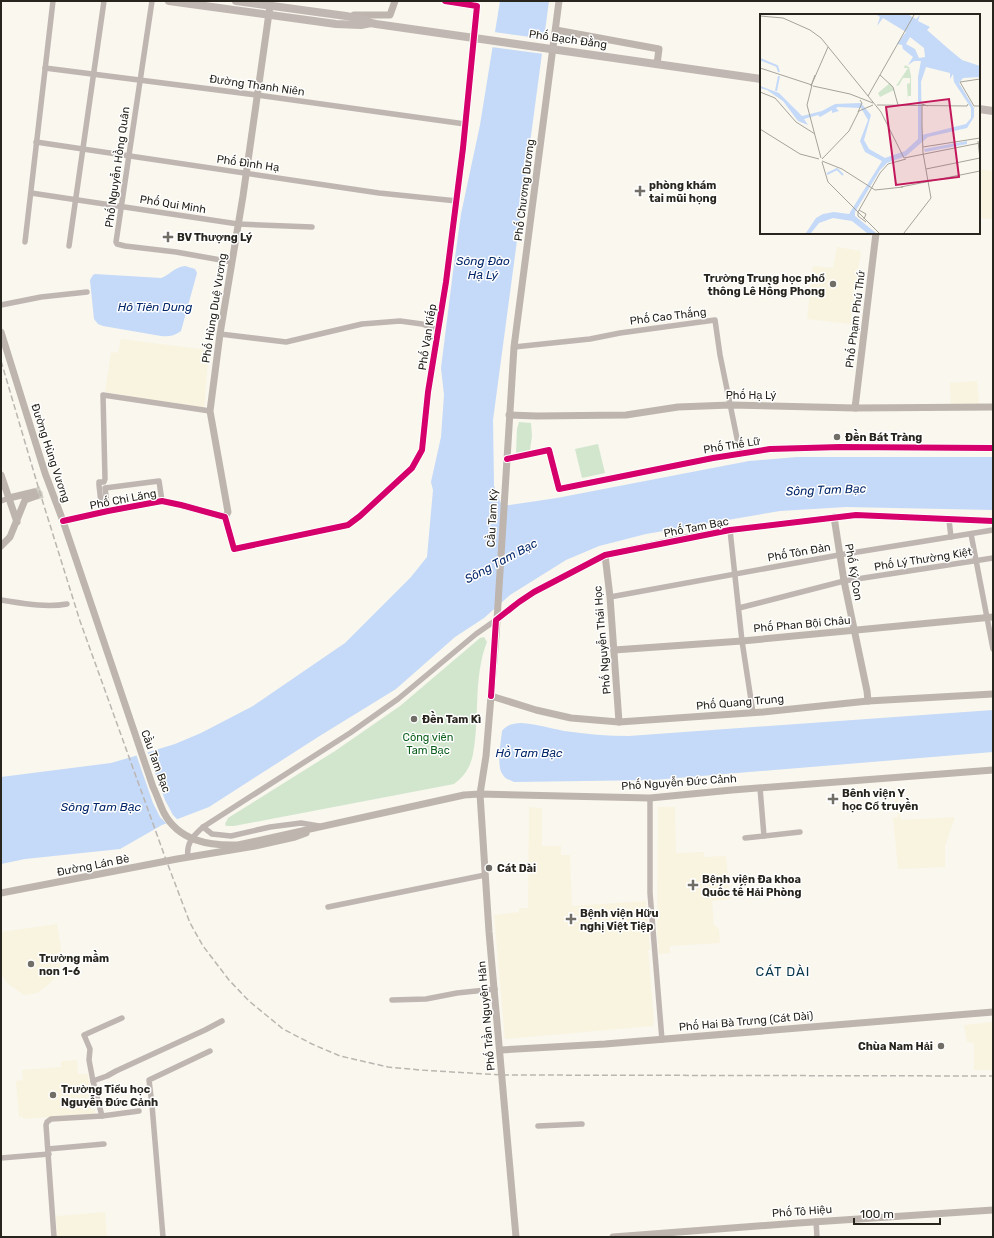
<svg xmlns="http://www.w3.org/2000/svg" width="994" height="1238" font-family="Rubik,sans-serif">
<rect width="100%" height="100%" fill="#f9f7ee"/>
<!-- built -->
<g fill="#f9f4e0">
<path d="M979,169L993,171V219L979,218Z"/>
<path d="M837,247L861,251L850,324L807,319L813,266L833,268Z"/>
<path d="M121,339L209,350L204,409L105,392L111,352L118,353Z"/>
<path d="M977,381L979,404L951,405L950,383Z"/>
<path d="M896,788L901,820L955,817L945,846V867L898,869L893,818L898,817L893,789Z"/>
<path d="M529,807L542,808V846H561V855H570L572,906L646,901L650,950H648L654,1021L653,1026L505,1039L494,915L519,912V908H528Z"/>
<path d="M658,807H675L676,853L704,852V857L726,856L730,899L712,901L714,925L719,929L720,943L670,946V953L659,954L657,933Z"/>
<path d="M57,924L62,955L59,974L47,986L37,993L24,995L7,983L2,975L1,932Z"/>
<path d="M993,1022V1070H974V1043L967,1042L964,1025Z"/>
<path d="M77,1060L78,1074H88L91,1109H95V1114L23,1119L22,1116L19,1117L16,1081L23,1080L22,1070L61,1067V1061Z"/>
<path d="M105,1212L107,1237H57L56,1216Z"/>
</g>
<!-- green -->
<g fill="#d2e6ce">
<path d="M519,422L531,423L532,436L530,450L516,453L517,429Z"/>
<path d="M598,444L605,473L582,478L575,449Z"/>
<path d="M484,637L487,642C473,677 480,717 473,754C471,766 464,777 454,784L234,826H226L225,824L228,818L335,751L400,706L480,638Z"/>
</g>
<!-- water -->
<g fill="#c5d9f8">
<path d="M500,1H549L493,420L494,486L502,506L557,498L749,461L797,457H993V510L846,507L780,511L646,534L599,546L566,560L510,595L484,618L455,637L396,689L318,737L209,807L162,825L120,849L25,859L1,864V777L111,763L149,752L175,744L201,733L253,706L345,643L411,577L427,557L433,490L431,482L441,437L444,395L441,368L453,272L461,214L480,125Z"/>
<path d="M185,266L195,269L197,273L181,331C174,336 168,337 161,336L103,326L98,324L94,319L90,280L93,275L95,274L161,278C170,275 174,267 185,266Z"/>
<path d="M993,710V752L653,780L514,782C510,780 505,779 503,775C496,767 501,742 502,731C506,725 514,723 521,723C536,724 550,728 564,731C586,734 607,736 629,736Z"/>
</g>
<!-- pier -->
<g fill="#f9f7ee">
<path d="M494,32L546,39L544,54L491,47Z"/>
<path d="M147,751L165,800L173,815L179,821L168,825L160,817L153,803L136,754Z"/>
</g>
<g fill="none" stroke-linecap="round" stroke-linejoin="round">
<!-- secondary-tunnel -->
<g stroke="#cfcdc4" stroke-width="7" stroke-dasharray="7 3.5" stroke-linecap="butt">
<path d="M34,492L43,489"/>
<path d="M36,496L45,494"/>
</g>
<!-- street -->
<g stroke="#bfb6b2" stroke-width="5.5">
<path d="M152,1L116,242L117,244L125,246L176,252L232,262"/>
<path d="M45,68L257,95L465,124"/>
<path d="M36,142L379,193L457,201"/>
<path d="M31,193L238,224L312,227"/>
<path d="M25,242L53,1"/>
<path d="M69,246L104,1"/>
<path d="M1,305L41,297L87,292"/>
<path d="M220,334L286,342L362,324L400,321L422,324L438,330"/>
<path d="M514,347L590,339L620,333L715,320L720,355L740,453"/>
<path d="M1,501L9,498"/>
<path d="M108,511L105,488L159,481L162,501"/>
<path d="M102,512L99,485V482H104L105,479L103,395L210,411"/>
<path d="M949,520L951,537"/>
<path d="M730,530L742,641L753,713"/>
<path d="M971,534L993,649"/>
<path d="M610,597L839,555L993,530"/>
<path d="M1,600C21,603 46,608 67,604"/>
<path d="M739,608L844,581L993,558"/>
<path d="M760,788L764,836"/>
<path d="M650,798V893L662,1040"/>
<path d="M203,827L212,834L231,836L270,827L301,823L319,826"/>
<path d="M745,838L800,832"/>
<path d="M188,857C186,843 193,836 203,827L350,733L398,699L476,634L496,620"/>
<path d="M328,907L485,875"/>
<path d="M392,1000L426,999L457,993L495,989"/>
<path d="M93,1081L107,1076L116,1071L205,1030L222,1021"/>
<path d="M102,1116L93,1081L89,1060L90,1049L84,1035L122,1018"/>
<path d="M538,1126L582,1124"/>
<path d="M48,1149L104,1144"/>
<path d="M1,1158L49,1154"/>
<path d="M816,1221L817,1237"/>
<path d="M54,1237L46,1125L47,1122L51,1119L102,1116L139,1111"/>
<path d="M163,1237L152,1105L149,1080L210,1051"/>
</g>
<!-- secondary -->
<g stroke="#beb5af" stroke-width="7">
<path d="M354,15H390L395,1"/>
<path d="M556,30L659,49L657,64"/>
<path d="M1,332L45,473L63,521L153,787C157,795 160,805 164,813C179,841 209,846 238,845L464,795L480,794L650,798L732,790L993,770"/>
<path d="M855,408L876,233"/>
<path d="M509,415L537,416L626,415L678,407L730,405L855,408L993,407"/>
<path d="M507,459L549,450L559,489L713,458L770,449L840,447L993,448"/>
<path d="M1,475L17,522"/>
<path d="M9,498L34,492"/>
<path d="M225,517L228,512L210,411L220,334L243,196L270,6"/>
<path d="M834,517L844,581L867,691L868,701"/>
<path d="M63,521L108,511L162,501L181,505L225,517L234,549L348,525L360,516L412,468L422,450L428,392L446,282L463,148L477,6L445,1"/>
<path d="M1,546L10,537L25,500L36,496"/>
<path d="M605,555L610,597L619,722"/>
<path d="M496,620L519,602L534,592L605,555L694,536L730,530L856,515L993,521"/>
<path d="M614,650L742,641L993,617"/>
<path d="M491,696L536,710L571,718L619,722L763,712L868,701L993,694"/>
<path d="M1,893L177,859L255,846L295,837L306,833"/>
<path d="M501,1050L605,1044L993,1012"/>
<path d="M516,1237L489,932L480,794L486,756L496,636L514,347L559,1"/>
<path d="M613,1237L798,1223L993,1210"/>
</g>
<!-- primary -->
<g stroke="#c1b7b2" stroke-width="8">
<path d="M169,1L336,24L361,25L371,23L376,24L761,79"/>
<path d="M236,1L346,16L363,19L371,23"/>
<path d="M979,109L993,111"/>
</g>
<!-- rail -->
<path stroke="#bbb6b1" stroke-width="1.5" stroke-dasharray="6 3" stroke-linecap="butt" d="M1,361L40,493L80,621L165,857L190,923L203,946L229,980L249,1001L283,1029L312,1044L340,1056L388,1067L420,1070L502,1075L993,1076"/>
<!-- cycleway casing -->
<g stroke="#fff" stroke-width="8">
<g id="cycleway">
<path d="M507,459L549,450L559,489L713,458L770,449L840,447L993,448"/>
<path d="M63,521L108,511L162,501L181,505L225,517L234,549L348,525L360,516L412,468L422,450L428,392L446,282L463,148L477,6L445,1"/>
<path d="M491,696L496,620L519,602L534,592L605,555L730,530L856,515L993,521"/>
</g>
</g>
<!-- cycleway -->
<use href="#cycleway" stroke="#d6006c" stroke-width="6"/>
</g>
<!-- markers -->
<g fill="#706e66" stroke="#fff" stroke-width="1.5">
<path d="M638 185h4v4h4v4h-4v4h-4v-4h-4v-4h4z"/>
<path d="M166 231h4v4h4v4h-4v4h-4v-4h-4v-4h4z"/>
<circle cx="833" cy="284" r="4"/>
<circle cx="837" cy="437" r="4"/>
<circle cx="414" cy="719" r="4"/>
<path d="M831 793h4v4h4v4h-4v4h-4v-4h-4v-4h4z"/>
<circle cx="489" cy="868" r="4"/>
<path d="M691 879h4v4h4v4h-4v4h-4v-4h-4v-4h4z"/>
<path d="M569 913h4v4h4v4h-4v4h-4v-4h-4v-4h4z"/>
<circle cx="31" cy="964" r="4"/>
<circle cx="941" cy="1046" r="4"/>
<circle cx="53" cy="1095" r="4"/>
</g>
<g text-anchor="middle" stroke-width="3" stroke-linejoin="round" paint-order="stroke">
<!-- street labels -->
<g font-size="11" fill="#27251d" stroke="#fff">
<text transform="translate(568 39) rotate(8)" y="4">Phố Bạch Đằng</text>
<text transform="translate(257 85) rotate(8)" y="4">Đường Thanh Niên</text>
<text transform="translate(248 163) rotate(8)" y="4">Phố Đình Hạ</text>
<text transform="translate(117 167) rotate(-82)" y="4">Phố Nguyễn Hồng Quân</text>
<text transform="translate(524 190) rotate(-83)" y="4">Phố Chương Dương</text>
<text transform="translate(173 204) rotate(9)" y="4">Phố Qui Minh</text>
<text transform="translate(214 308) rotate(-81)" y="4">Phố Hùng Duệ Vương</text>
<text transform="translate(668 316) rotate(-7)" y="4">Phố Cao Thắng</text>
<text transform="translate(855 319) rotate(-83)" y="4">Phố Phạm Phú Thứ</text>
<text transform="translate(427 337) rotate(-81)" y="4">Phố Vạn Kiếp</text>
<text x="751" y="399">Phố Hạ Lý</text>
<text transform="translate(732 445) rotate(-9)" y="4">Phố Thế Lữ</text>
<text transform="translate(51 453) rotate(72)" y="4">Đường Hùng Vương</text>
<text transform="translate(123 499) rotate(-11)" y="4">Phố Chi Lăng</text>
<text transform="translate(492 518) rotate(-87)" y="4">Cầu Tam Kỳ</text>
<text transform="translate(696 527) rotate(-11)" y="4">Phố Tam Bạc</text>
<text transform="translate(799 552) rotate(-10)" y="4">Phố Tôn Đản</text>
<text transform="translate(923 559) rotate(-9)" y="4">Phố Lý Thường Kiệt</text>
<text transform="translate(854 572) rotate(80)" y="4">Phố Ký Con</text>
<text transform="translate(802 624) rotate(-5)" y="4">Phố Phan Bội Châu</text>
<text transform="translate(602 640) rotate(-95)" y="4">Phố Nguyễn Thái Học</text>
<text transform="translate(740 702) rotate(-5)" y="4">Phố Quang Trung</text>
<text transform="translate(156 761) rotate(70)" y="4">Cầu Tam Bạc</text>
<text transform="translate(679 782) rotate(-4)" y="4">Phố Nguyễn Đức Cảnh</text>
<text transform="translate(93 865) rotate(-11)" y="4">Đường Lán Bè</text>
<text transform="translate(486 1016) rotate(-95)" y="4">Phố Trần Nguyên Hãn</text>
<text transform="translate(746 1021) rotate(-5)" y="4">Phố Hai Bà Trưng (Cát Dài)</text>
<text transform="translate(802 1211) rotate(-4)" y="4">Phố Tô Hiệu</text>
</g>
<!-- poi labels -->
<g font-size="11" font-weight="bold" fill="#27251d" stroke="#fff" text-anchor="start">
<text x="649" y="189">phòng khám<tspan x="649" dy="13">tai mũi họng</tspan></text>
<text x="177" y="241">BV Thượng Lý</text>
<text x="825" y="282" text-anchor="end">Trường Trung học phổ<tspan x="825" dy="13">thông Lê Hồng Phong</tspan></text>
<text x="845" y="441">Đền Bát Tràng</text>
<text x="422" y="723">Đền Tam Kì</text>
<text x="842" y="797">Bênh viện Y<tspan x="842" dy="13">học Cổ truyền</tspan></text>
<text x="497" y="872">Cát Dài</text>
<text x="702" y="883">Bệnh viện Đa khoa<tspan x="702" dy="13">Quốc tế Hải Phòng</tspan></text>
<text x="580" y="917">Bệnh viện Hữu<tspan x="580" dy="13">nghị Việt Tiệp</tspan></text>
<text x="39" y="962">Trường mầm<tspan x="39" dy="13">non 1-6</tspan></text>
<text x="933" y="1050" text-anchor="end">Chùa Nam Hải</text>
<text x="61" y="1093">Trường Tiểu học<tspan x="61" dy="13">Nguyễn Đức Cảnh</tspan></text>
</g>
<!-- park labels -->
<g font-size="11" fill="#0b5e1c" stroke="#fff">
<text x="428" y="741">Công viên<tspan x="428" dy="13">Tam Bạc</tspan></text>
</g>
<!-- water labels -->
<g font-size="12" font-style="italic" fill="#03276a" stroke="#fff">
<text x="483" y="265">Sông Đào<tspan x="483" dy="14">Hạ Lý</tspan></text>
<text x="155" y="311">Hô Tiên Dung</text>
<text transform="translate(826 490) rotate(-2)" y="4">Sông Tam Bạc</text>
<text transform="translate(501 561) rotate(-28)" y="4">Sông Tam Bạc</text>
<text x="529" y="757">Hồ Tam Bạc</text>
<text x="101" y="811">Sông Tam Bạc</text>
</g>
<!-- quarter labels -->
<g font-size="13" letter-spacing="1" fill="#09374c" stroke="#fff">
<text x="783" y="976">CÁT DÀI</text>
</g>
</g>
<!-- overview -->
<g transform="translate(760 14)">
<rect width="220" height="220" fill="#f9f7ee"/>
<path d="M145,51L149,53L151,62V82H148V88L147,70L150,69V64H143L139,71L136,72L148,54H144ZM130,69L134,76L120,83L118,79Z" fill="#d2e6ce"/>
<path d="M117,1H149L156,5L160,1L158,7L170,13L167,16L191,37L202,46L220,52V63L203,64L199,69L214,94V103L207,114L168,123L146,142L127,149L120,156L95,198V202L116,219H107L92,207L73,204L59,209L51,219H46L56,204L63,200L74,198L89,200L122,147L105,138L100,127L108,106L101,94L78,93L76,94L79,97L72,99V96L60,103L58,101L44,105L48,111L38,107L23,87L7,76L0,74V72L19,79L42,102L62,97L75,90L101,89L111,101L104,126L109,135L125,144L145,137L158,125V63L161,47H154L148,51L153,43L143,35L142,31L137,30L146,18L123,4L117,12L120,3ZM150,23L164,34L165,43L159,44L155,35L146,30ZM166,53L190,59V65L193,60L194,68L211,94V104L206,110L162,121L161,68ZM207,127V130L165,138L164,135Z" fill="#c5d9f8" fill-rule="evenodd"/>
<path fill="none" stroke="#c5d9f8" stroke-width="2" d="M0,45L17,52L19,58M16,77L19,62M67,160L77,155L83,161"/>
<path fill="none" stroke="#a5a39a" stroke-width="1" d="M0,2L23,4L50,16L61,24L121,98L144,144L220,129M0,54L52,71L47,91L61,144M55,61L51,72L68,33M120,61L133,73L138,91M200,68L214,92H220M200,68L220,65M53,72L90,80L113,89M0,78L15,84L36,108L55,120M108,82L154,1M117,91L207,92L208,90M98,98L102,89L100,86M0,115L40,140L59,145M218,127L220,145M163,133L220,124M62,145L89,117L99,97L113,91M62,147L82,155L115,176L143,173M62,148L68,168L119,219M166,155L220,144M141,173L220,157M99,196L106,200L104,205M106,208L98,202V198L120,159L128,150L146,145M144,219L171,184L163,139L162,111V90L168,92"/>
<path fill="#c2185b" fill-opacity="0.15" stroke="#c2185b" stroke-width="2" d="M189,85L199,163L136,171L126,93Z"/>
<rect width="220" height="220" fill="none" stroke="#27251d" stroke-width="2"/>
</g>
<!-- border -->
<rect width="994" height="1238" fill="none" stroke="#27251d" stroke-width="4"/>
<!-- scale -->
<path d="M854 1218v6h86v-6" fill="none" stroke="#27251d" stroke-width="2"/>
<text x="860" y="1218" font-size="12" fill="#27251d" stroke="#ffffff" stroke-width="3" paint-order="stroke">100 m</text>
</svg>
